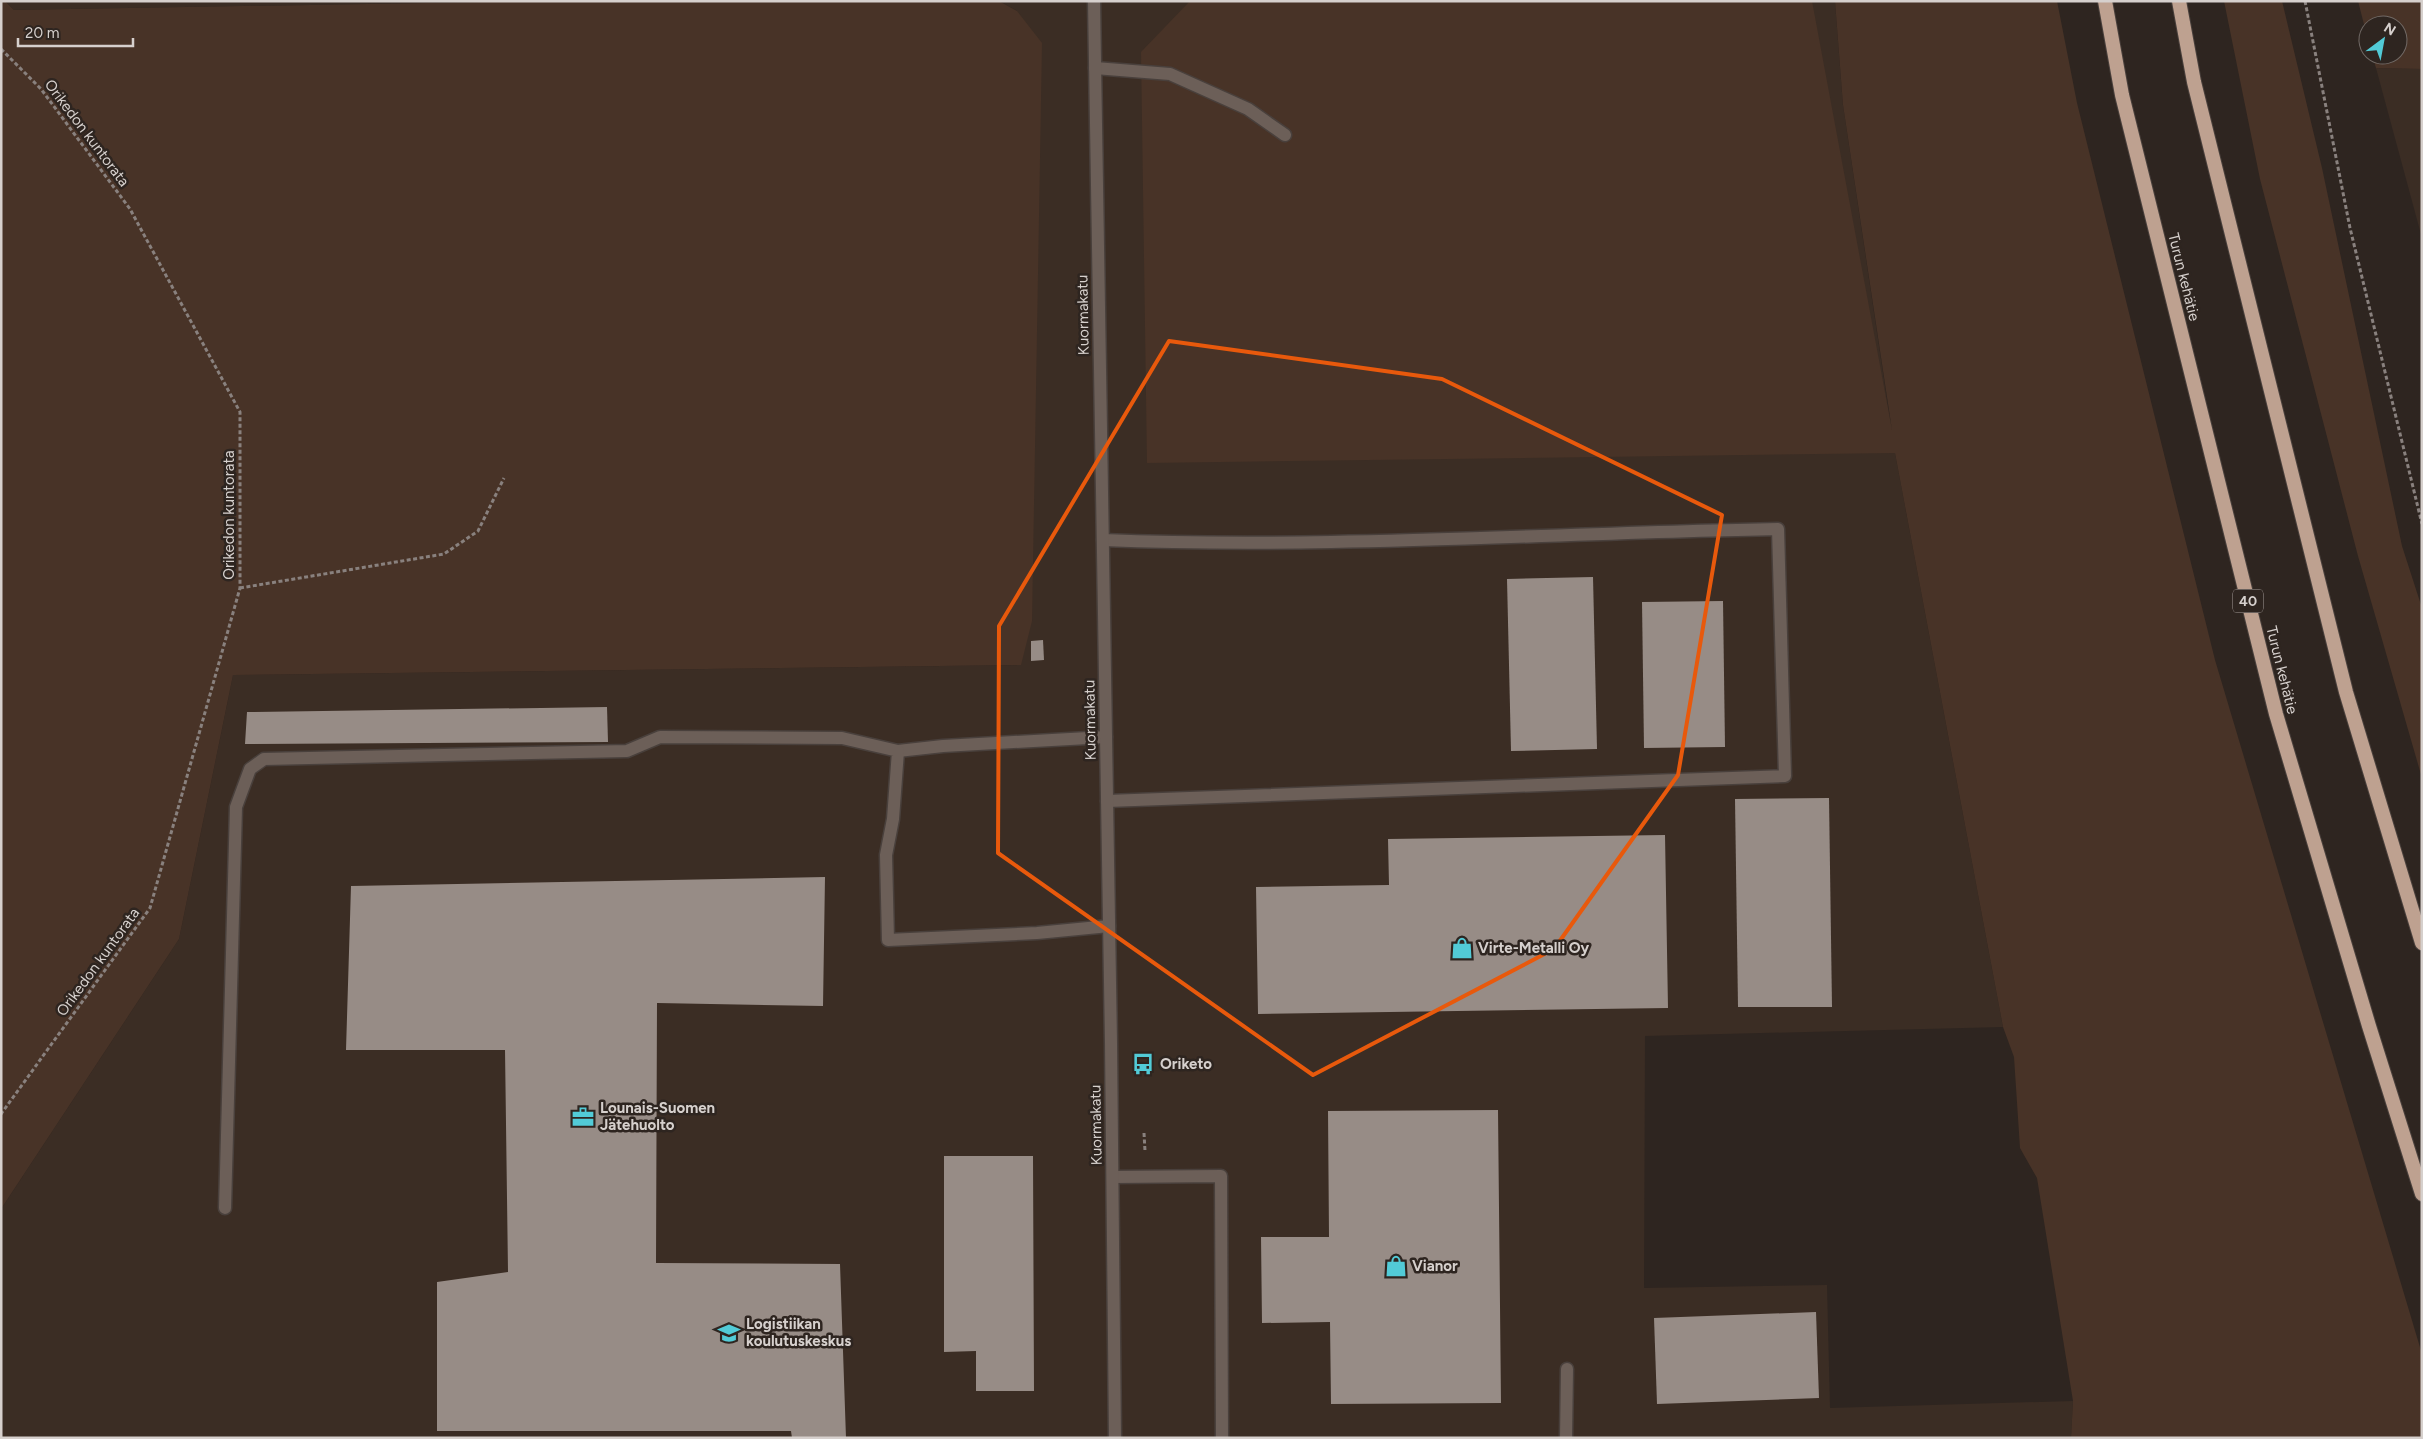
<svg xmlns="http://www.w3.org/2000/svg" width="2423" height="1439" font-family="Figtree,sans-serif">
<rect width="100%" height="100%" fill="#2e2520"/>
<!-- built -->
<g fill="#3b2d24">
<path d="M5,1H539L14,10Z"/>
<path d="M999,1H1835L1843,105L1895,453L2003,1027L1645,1036L1644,1288L1827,1285L1830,1408L2073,1401L2071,1438H1V1209L179,939L233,675L1021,665L1017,11Z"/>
<path d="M2376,68L2422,69V238Z"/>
</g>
<!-- green -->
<g fill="#483327">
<path d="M1,1H5L14,10L539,1H999L1017,11L1042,43L1032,621L1021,665L233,675L179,939L1,1209Z"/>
<path d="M1190,1H1812L1892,430L1843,105L1835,1H2057L2077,103L2215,660L2422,1354V1438H2071L2073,1401L2037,1178L2020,1148L2014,1057L2003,1027L1895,453L1147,463L1141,52Z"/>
<path d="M2224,1H2282L2322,168L2402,546L2422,608V778L2358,556L2260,179Z"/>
<path d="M2358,1H2422V69L2376,68L2372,55H2398V25H2368V40Z"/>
</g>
<!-- building -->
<g fill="#978c86">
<path d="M1593,577L1597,749L1511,751L1507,579Z"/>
<path d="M1723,601L1725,747L1644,748L1642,602Z"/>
<path d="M1043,640L1044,660L1031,661V641Z"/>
<path d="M607,707L608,742L245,744L247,712Z"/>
<path d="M1829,798L1832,1007H1738L1735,799Z"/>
<path d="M1665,835L1668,1008L1258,1014L1256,887L1389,885L1388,839Z"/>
<path d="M825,877L823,1006L657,1003L656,1263L840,1264L846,1438H792L791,1431H437V1282L508,1272L505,1050H346L351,886Z"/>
<path d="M1498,1110L1501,1403L1331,1404L1330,1322L1262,1323L1261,1237H1329L1328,1111Z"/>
<path d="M944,1156H1033L1034,1391H976V1351L944,1352Z"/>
<path d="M1816,1312L1819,1398L1657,1404L1654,1318Z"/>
</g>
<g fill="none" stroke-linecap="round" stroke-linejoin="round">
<!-- service casing -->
<g stroke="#49403c" stroke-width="15">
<g id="service">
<path d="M1095,68L1170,74L1248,109L1285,135"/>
<path d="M1103,540C1328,549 1553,533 1778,529L1785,776L1107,801"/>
<path d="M898,751L943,746L1106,737"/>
<path d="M1113,1177L1221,1176L1222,1438"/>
<path d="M225,1208L236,807L250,769L264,759L627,751L660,737L842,738L898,751L893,819L886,855L888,940L1037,933L1109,926"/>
<path d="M1566,1438L1567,1369"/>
</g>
</g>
<!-- tertiary casing -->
<g stroke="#49403c" stroke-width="15">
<path id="tertiary" d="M1094,1L1111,1043L1115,1438"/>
</g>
<!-- trunk casing -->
<g stroke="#49403c" stroke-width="16">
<g id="trunk">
<path d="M2105,1L2122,95L2276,714L2369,1026L2422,1194"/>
<path d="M2179,1L2194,82L2346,692L2422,943"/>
</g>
</g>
<!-- path -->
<g stroke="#89817e" stroke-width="3" stroke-dasharray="4 2.5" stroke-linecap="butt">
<path d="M2305,1L2350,228L2422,524"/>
<path d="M1,49L41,89L130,209L240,412V588L150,908L1,1114"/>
<path d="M240,588L444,554L478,531L504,478"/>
<path d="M1144,1133L1145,1151"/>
</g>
<!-- service -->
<use href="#service" stroke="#6c5f58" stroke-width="12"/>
<!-- tertiary -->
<use href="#tertiary" stroke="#6c5f58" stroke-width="12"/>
<!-- trunk -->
<use href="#trunk" stroke="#bea190" stroke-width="14"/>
</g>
<!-- marked area -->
<path fill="none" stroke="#e8590c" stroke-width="4" stroke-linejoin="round" d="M1169,341L1442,379L1722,515L1678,775L1554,949L1313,1075L998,853L999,626Z"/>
<!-- icons -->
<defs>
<g id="shop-bare" transform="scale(1.725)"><path d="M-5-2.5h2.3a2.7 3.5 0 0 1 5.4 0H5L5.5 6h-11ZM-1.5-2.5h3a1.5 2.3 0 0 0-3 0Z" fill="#52cbd7" stroke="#2e2520" stroke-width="2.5" paint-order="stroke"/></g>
<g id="bus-bare" transform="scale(1.725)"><path d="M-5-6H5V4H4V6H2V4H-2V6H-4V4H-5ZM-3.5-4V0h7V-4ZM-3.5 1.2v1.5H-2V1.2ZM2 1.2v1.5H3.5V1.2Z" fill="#52cbd7" stroke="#2e2520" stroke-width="2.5" paint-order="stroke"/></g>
<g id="office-bare" transform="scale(1.725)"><path d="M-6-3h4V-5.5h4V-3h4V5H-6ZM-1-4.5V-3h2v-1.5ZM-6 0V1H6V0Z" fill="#52cbd7" stroke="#2e2520" stroke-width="2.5" paint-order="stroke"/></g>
<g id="school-bare" transform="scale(1.725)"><path d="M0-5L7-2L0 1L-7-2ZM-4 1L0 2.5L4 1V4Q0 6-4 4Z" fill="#52cbd7" stroke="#2e2520" stroke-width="2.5" paint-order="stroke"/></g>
</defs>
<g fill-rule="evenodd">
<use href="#shop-bare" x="1462" y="948"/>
<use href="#bus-bare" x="1143" y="1064"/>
<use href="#office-bare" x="583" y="1117"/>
<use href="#shop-bare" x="1396" y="1266"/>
<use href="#school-bare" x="729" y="1333"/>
</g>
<g text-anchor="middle" stroke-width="5" stroke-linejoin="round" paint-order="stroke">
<!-- shield labels -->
<rect fill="#2e2520" stroke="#a49d99" stroke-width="1" x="2233" y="589.5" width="30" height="23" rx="4"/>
<g font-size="14" font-weight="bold" fill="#d6d0cd">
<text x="2248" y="606">40</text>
</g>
<!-- street labels -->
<g font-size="15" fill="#d6d0cd" stroke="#2e2520">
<text transform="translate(87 133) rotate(53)" y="5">Orikedon kuntorata</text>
<text transform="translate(2184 277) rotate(76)" y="5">Turun kehätie</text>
<text transform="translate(1083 315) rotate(-91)" y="5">Kuormakatu</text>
<text transform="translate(229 515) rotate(-90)" y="5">Orikedon kuntorata</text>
<text transform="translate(2282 670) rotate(76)" y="5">Turun kehätie</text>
<text transform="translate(1090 720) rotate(-91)" y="5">Kuormakatu</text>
<text transform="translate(98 962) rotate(-54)" y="5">Orikedon kuntorata</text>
<text transform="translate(1096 1125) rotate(-91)" y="5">Kuormakatu</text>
</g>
<!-- poi labels -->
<g font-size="15" font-weight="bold" fill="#d6d0cd" stroke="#2e2520" text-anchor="start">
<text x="1478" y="953">Virte-Metalli Oy</text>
<text x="1160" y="1069">Oriketo</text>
<text x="600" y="1113">Lounais-Suomen<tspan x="600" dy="17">Jätehuolto</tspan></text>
<text x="1412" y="1271">Vianor</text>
<text x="746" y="1329">Logistiikan<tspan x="746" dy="17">koulutuskeskus</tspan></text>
</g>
</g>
<!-- border -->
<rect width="2423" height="1439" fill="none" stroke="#d6d0cd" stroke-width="5"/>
<!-- north arrow -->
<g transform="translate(2383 40) rotate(32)"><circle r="24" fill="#2e2520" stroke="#716965"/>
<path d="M0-4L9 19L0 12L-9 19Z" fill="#52cbd7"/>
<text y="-8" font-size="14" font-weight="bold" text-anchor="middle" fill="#d6d0cd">N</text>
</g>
<!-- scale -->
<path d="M18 38v8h115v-8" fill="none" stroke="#d6d0cd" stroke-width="2.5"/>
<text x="25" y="38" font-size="15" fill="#d6d0cd" stroke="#2e2520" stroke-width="4" paint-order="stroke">20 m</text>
</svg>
